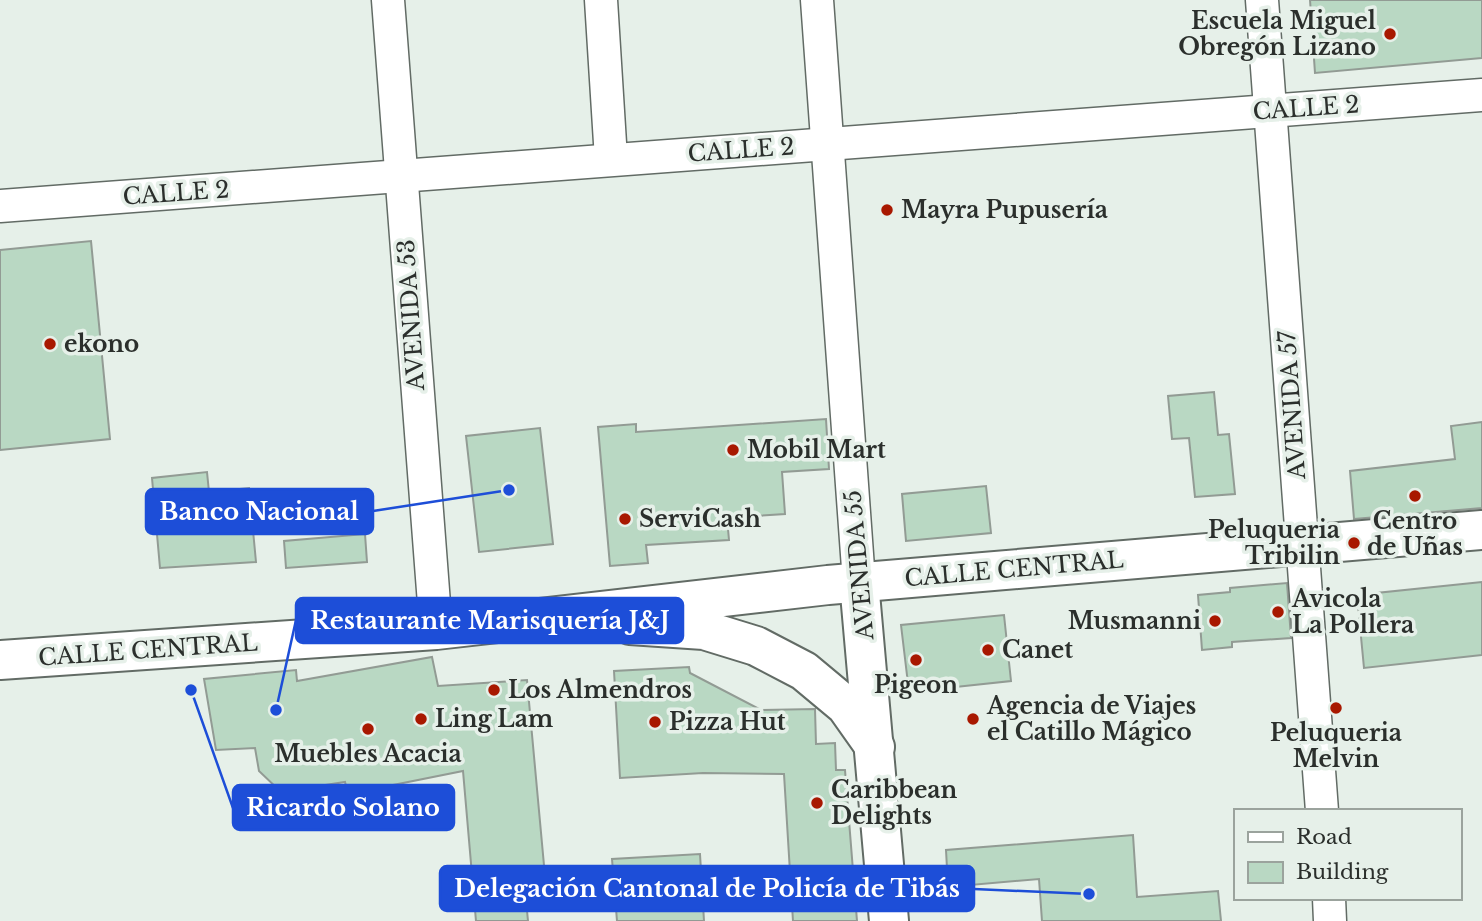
<svg xmlns="http://www.w3.org/2000/svg" width="1482" height="921" font-family="'Libre Baskerville',serif">
<rect width="100%" height="100%" fill="#e6f0e9"/>
<!-- building -->
<g fill="#b9d8c3" stroke="#929b94" stroke-width="2">
<path d="M1310,0H1482V58L1315,73Z"/>
<path d="M91,241L110,439L0,450V250Z"/>
<path d="M1214,392L1218,435L1229,434L1235,494L1195,497L1189,438L1172,439L1168,396Z"/>
<path d="M826,419L829,469L782,472L785,514L727,518L729,540L646,545L648,563L610,566L598,427L636,424V432Z"/>
<path d="M1482,422V508L1354,519L1350,471L1455,459L1451,426Z"/>
<path d="M540,428L553,544L479,552L466,436Z"/>
<path d="M207,472L209,492L249,488L256,562L160,568L152,478Z"/>
<path d="M986,486L991,533L906,541L902,494Z"/>
<path d="M365,534L367,562L286,568L284,541Z"/>
<path d="M1482,582V655L1364,668L1357,595Z"/>
<path d="M1287,583L1291,638L1232,642V647L1202,650L1198,595L1230,592V588Z"/>
<path d="M1004,615L1011,681L909,692L901,625Z"/>
<path d="M432,657L438,686L527,680L547,898L526,900L528,921H476L463,771L348,794L345,782L281,792L259,771L255,748L216,750L204,679L296,670L297,681Z"/>
<path d="M689,667L690,673L761,710L815,709L816,744L835,743L836,770H845L857,921H793L784,774L703,773L620,778L614,671Z"/>
<path d="M1133,835L1137,897L1218,891L1221,921H1042L1039,879L948,887L946,850Z"/>
<path d="M700,854L704,921H617L612,859Z"/>
</g>
<g fill="none" stroke-linecap="round" stroke-linejoin="round">
<!-- minor casing -->
<g stroke="#626b65" stroke-width="35">
<g id="minor">
<path d="M388,0L436,630"/>
<path d="M601,0L611,159"/>
<path d="M817,0L859,582"/>
<path d="M1262,0L1322,811"/>
<path d="M0,206L1482,95"/>
<path d="M1329,898L1330,921"/>
</g>
</g>
<!-- major casing -->
<g stroke="#626b65" stroke-width="42">
<g id="major">
<path d="M859,582L889,921"/>
<path d="M630,625L704,630L756,646L804,671L846,706L875,747"/>
<path d="M0,660L436,630L828,585L1482,530"/>
</g>
</g>
<!-- minor -->
<use href="#minor" stroke="#fff" stroke-width="32"/>
<!-- major -->
<use href="#major" stroke="#fff" stroke-width="38"/>
</g>
<!-- markers -->
<g fill="#a81800" stroke="#e6f0e9" stroke-width="2.5">
<circle cx="1390" cy="34" r="7"/>
<circle cx="887" cy="210" r="7"/>
<circle cx="50" cy="344" r="7"/>
<circle cx="733" cy="450" r="7"/>
<circle cx="1415" cy="496" r="7"/>
<circle cx="625" cy="519" r="7"/>
<circle cx="1354" cy="543" r="7"/>
<circle cx="1278" cy="612" r="7"/>
<circle cx="1215" cy="621" r="7"/>
<circle cx="988" cy="650" r="7"/>
<circle cx="916" cy="660" r="7"/>
<circle cx="494" cy="690" r="7"/>
<circle cx="1336" cy="708" r="7"/>
<circle cx="421" cy="719" r="7"/>
<circle cx="973" cy="719" r="7"/>
<circle cx="655" cy="722" r="7"/>
<circle cx="368" cy="729" r="7"/>
<circle cx="817" cy="803" r="7"/>
</g>
<g text-anchor="middle" stroke-width="7" stroke-linejoin="round" paint-order="stroke">
<!-- poi labels -->
<g font-size="23" font-weight="bold" fill="#2b2f2c" stroke="#e6f0e9" text-anchor="start">
<text x="1376" y="29" text-anchor="end">Escuela Miguel<tspan x="1376" dy="26">Obregón Lizano</tspan></text>
<text x="901" y="218">Mayra Pupusería</text>
<text x="64" y="352">ekono</text>
<text x="747" y="458">Mobil Mart</text>
<text x="639" y="527">ServiCash</text>
<text x="1415" y="529" text-anchor="middle">Centro<tspan x="1415" dy="26">de Uñas</tspan></text>
<text x="1340" y="538" text-anchor="end">Peluqueria<tspan x="1340" dy="26">Tribilin</tspan></text>
<text x="1292" y="607">Avicola<tspan x="1292" dy="26">La Pollera</tspan></text>
<text x="1201" y="629" text-anchor="end">Musmanni</text>
<text x="1002" y="658">Canet</text>
<text x="916" y="693" text-anchor="middle">Pigeon</text>
<text x="508" y="698">Los Almendros</text>
<text x="987" y="714">Agencia de Viajes<tspan x="987" dy="26">el Catillo Mágico</tspan></text>
<text x="435" y="727">Ling Lam</text>
<text x="669" y="730">Pizza Hut</text>
<text x="1336" y="741" text-anchor="middle">Peluqueria<tspan x="1336" dy="26">Melvin</tspan></text>
<text x="368" y="762" text-anchor="middle">Muebles Acacia</text>
<text x="831" y="798">Caribbean<tspan x="831" dy="26">Delights</tspan></text>
</g>
<!-- street labels -->
<g font-size="23" fill="#2b2f2c" stroke="#e6f0e9">
<text transform="translate(1306 108) rotate(-4)" y="8">CALLE 2</text>
<text transform="translate(741 150) rotate(-4)" y="8">CALLE 2</text>
<text transform="translate(176 193) rotate(-4)" y="8">CALLE 2</text>
<text transform="translate(411 315) rotate(-94)" y="8">AVENIDA 53</text>
<text transform="translate(1292 405) rotate(-94)" y="8">AVENIDA 57</text>
<text transform="translate(859 565) rotate(-95)" y="8">AVENIDA 55</text>
<text transform="translate(1014 569) rotate(-5)" y="8">CALLE CENTRAL</text>
<text transform="translate(148 650) rotate(-4)" y="8">CALLE CENTRAL</text>
</g>
</g>
<!-- callouts -->
<path fill="none" stroke="#1d4ed8" stroke-width="2.5" d="M509 490L373 511M276 710L296 620M191 690L233 808M1089 894L974 889"/>
<g fill="#1d4ed8" stroke="#e6f0e9" stroke-width="2.5">
<circle cx="509" cy="490" r="7"/>
<circle cx="276" cy="710" r="7"/>
<circle cx="191" cy="690" r="7"/>
<circle cx="1089" cy="894" r="7"/>
</g>
<g fill="#1d4ed8" stroke="#1d4ed8" stroke-width="2.5">
<rect x="146" y="489" width="227" height="45" rx="7"/>
<rect x="296" y="598" width="387" height="45" rx="7"/>
<rect x="233" y="785" width="221" height="45" rx="7"/>
<rect x="440" y="866" width="534" height="45" rx="7"/>
</g>
<g font-size="24" text-anchor="middle" font-weight="bold" fill="#fff">
<text x="259" y="520">Banco Nacional</text>
<text x="490" y="629">Restaurante Marisquería J&amp;J</text>
<text x="343" y="816">Ricardo Solano</text>
<text x="707" y="897">Delegación Cantonal de Policía de Tibás</text>
</g>
<!-- legend -->
<rect x="1234" y="809" width="228" height="91" fill="#e6f0e9" stroke="#9ba39d" stroke-width="2"/>
<rect x="1248" y="832" width="35" height="10" fill="#ffffff" stroke="#9ba39d" stroke-width="2"/>
<text x="1296" y="844" font-size="21" fill="#2b2f2c">Road</text>
<rect x="1248" y="862" width="35" height="21" fill="#b9d8c3" stroke="#9ba39d" stroke-width="2"/>
<text x="1296" y="879" font-size="21" fill="#2b2f2c">Building</text>
</svg>
